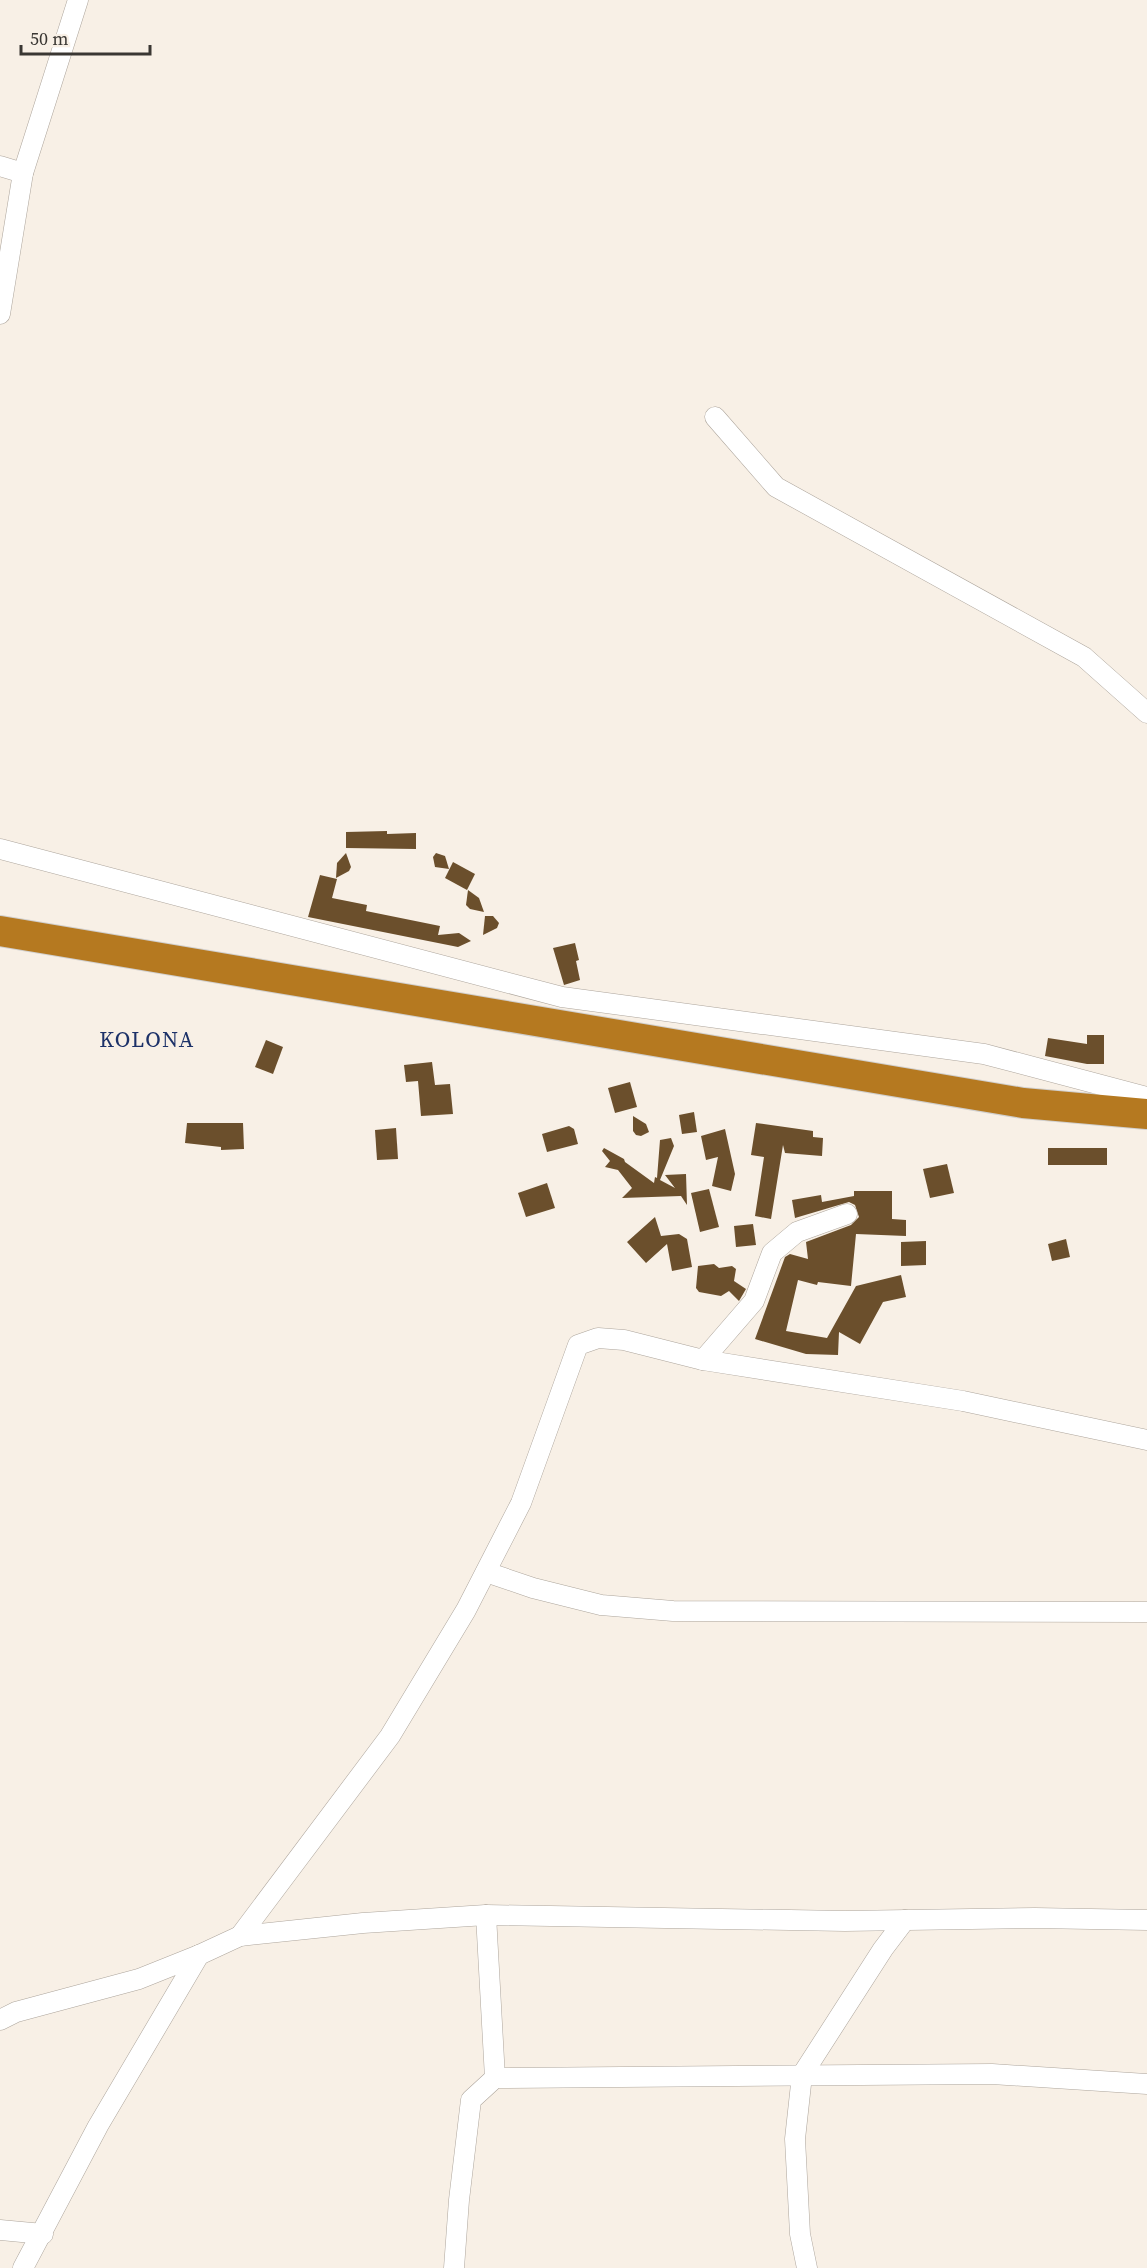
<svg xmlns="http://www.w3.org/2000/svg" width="1147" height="2268" font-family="'Source Serif 4',serif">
<rect width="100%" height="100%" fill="#f8f0e6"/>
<!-- building -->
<g fill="#6b4f2c">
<path d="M387,831V834L416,833V849L346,848V832Z"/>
<path d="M346,853L351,867L349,871L336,878L337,863Z"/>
<path d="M436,853L445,856L449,869L435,867L433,857Z"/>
<path d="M453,862L475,874L467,890L445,878Z"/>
<path d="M320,875L337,879L332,898L367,905L366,911L440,926L438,935L459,933L471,941L458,947L308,917Z"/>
<path d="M468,890L479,898L484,912L470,909L466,905Z"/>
<path d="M485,916H493L499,923L497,928L483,935Z"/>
<path d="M575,943L579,960L576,961L580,980L564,985L553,948Z"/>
<path d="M1087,1035H1104V1064H1087L1045,1056L1048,1038L1087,1044Z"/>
<path d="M266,1040L283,1047L273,1074L255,1067Z"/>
<path d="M432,1062L435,1085L450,1084L453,1114L421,1116L418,1081L406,1082L404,1065Z"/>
<path d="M630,1082L637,1107L615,1113L608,1088Z"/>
<path d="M694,1112L697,1132L682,1134L679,1115Z"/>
<path d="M633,1116L646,1124L649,1132L641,1136L636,1135L633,1131Z"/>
<path d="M187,1123H243L244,1149L221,1150V1147L185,1143Z"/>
<path d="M756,1123L813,1131V1137L823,1138L822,1156L785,1153L783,1145L771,1219L755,1216L764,1157L751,1155Z"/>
<path d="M569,1126L574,1129L578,1144L547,1152L542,1134Z"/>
<path d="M396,1128L398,1159L377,1160L375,1130Z"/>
<path d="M725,1129L735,1174L731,1191L712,1186L718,1157L706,1160L701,1136Z"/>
<path d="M671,1138L674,1146L660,1180L675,1188L665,1175L686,1174L687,1205L681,1196L622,1198L632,1188L618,1170L605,1167L610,1161L602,1151L604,1148L624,1159L625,1162L654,1183L655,1177L657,1178L660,1140Z"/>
<rect x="1048" y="1148" width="59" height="17"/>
<path d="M947,1164L954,1193L930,1198L923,1169Z"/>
<path d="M547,1183L555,1208L526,1217L518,1193Z"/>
<path d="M709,1189L719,1227L700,1232L691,1193Z"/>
<path d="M854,1191H892V1219L906,1220V1236L856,1234L851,1286L818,1282L817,1285L798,1280L786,1331L827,1338L856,1286L901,1275L906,1297L883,1302L860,1344L839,1332L838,1355L806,1354L755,1339L785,1257L790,1254L808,1259L806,1242L851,1225L859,1217L855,1205L849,1202L795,1218L792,1200L821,1195L822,1202L854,1196Z"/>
<path d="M655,1217L661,1236L679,1234L687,1239L692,1267L672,1271L667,1244L646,1263L627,1242Z"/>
<path d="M753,1224L756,1245L736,1247L734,1226Z"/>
<path d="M1066,1239L1070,1257L1052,1261L1048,1244Z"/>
<path d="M926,1241V1265L901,1266V1242Z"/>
<path d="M714,1264L719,1268L732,1266L736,1269L734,1281L746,1289L739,1301L729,1291L721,1296L699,1292L696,1288L698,1266Z"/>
</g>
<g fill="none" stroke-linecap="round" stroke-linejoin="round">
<!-- minor casing -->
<g stroke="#ada59c" stroke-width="21">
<g id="minor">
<path d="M0,166L23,173"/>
<path d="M0,314L23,173L78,0"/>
<path d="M715,417L776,487L1084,657L1147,713"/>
<path d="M0,849L562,997L984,1054L1147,1097"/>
<path d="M703,1360L963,1401L1147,1440"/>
<path d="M486,1572L533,1588L601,1605L673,1611L1147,1612"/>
<path d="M486,1915L495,2078"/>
<path d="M240,1936L390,1736L466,1610L521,1503L578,1345L598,1338L624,1340L703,1360L754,1301L772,1253L797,1232L847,1214"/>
<path d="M0,2020L16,2012L139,1979L199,1955L240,1936L363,1923L486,1915L845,1921L1035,1918L1147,1920"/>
<path d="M0,2230L43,2234"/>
<path d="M23,2268L98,2126L199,1955"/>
<path d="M454,2268L459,2200L471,2100L495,2078L992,2074L1147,2084"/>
<path d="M807,2268L800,2234L795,2139L802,2075L883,1949L905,1920"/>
</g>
</g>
<!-- highway casing -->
<g stroke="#d0cfce" stroke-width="32">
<path id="highway" d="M0,931L1023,1103L1147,1114"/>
</g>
<!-- minor -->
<use href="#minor" stroke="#fff" stroke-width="20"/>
<!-- highway -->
<use href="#highway" stroke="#b57920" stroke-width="30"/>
</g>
<g text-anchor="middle" stroke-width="6" stroke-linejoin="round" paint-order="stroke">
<!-- quarter labels -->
<g font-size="22" letter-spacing="1.5" fill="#1c3168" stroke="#f8f0e6">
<text x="147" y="1047">KOLONA</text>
</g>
</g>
<!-- scale -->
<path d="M21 45v9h129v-9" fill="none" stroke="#3a3733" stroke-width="3"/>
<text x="30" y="45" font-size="18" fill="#3a3733" stroke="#f8f0e6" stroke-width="4.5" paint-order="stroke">50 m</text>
</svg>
